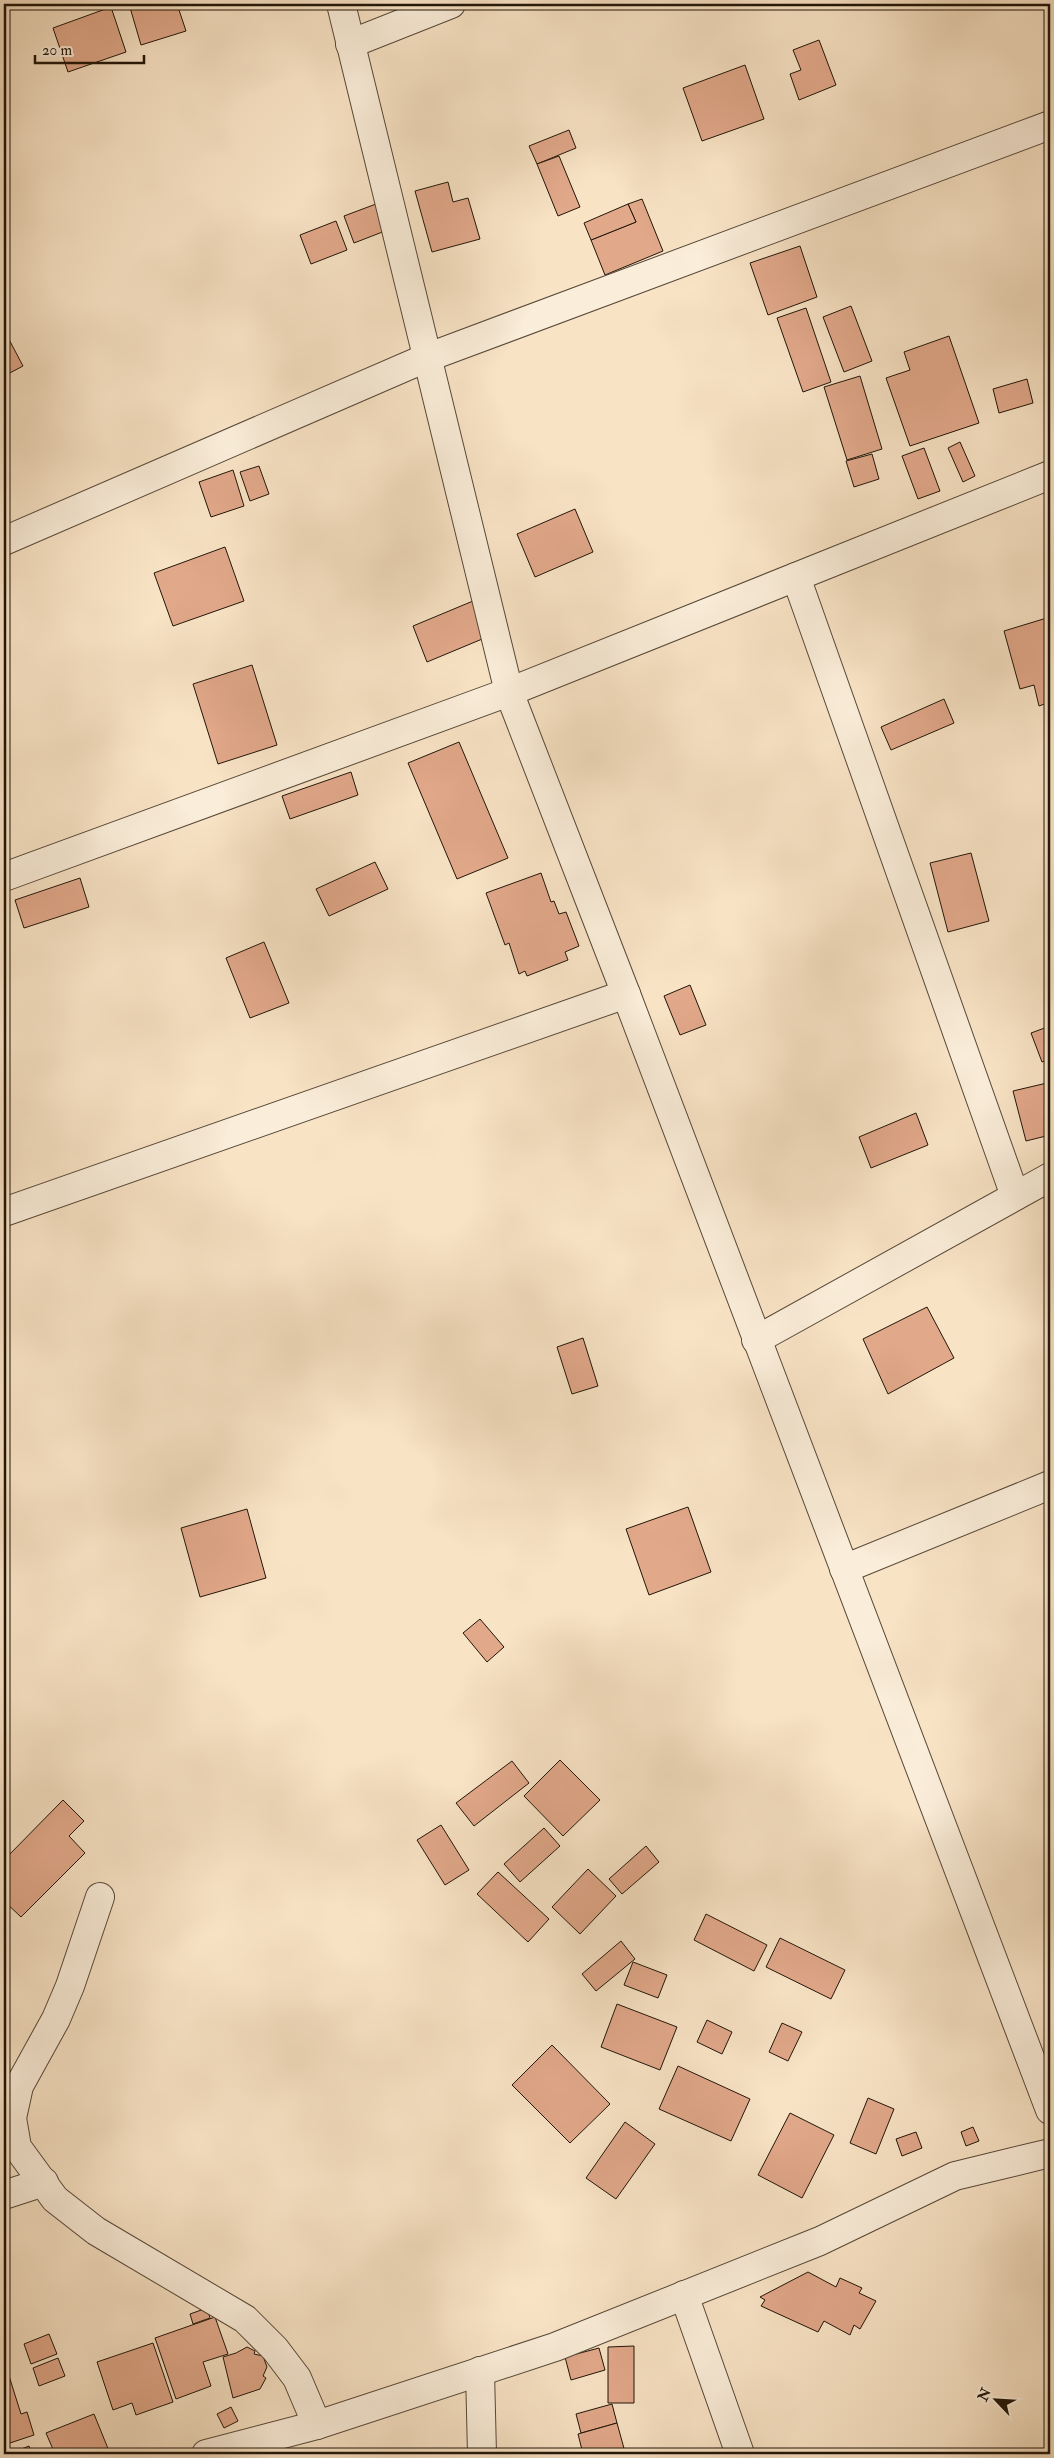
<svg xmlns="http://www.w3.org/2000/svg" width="1054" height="2458" font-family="'IM FELL Double Pica',serif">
<rect width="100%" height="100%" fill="#f8e3c5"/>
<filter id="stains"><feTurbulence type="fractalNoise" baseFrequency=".004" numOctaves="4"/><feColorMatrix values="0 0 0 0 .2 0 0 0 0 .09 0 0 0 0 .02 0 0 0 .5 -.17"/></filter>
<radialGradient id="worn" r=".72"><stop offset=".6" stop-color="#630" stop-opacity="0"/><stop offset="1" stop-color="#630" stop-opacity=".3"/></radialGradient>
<!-- building -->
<g fill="#e1a88a" stroke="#211509">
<path d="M129,4H177L186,31L141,45Z"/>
<path d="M111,7L126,52L68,72L53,28Z"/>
<path d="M819,40L836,85L799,100L790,74L801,70L793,50Z"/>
<path d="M745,65L764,119L702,141L683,88Z"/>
<path d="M569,130L576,148L537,164L529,146Z"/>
<path d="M559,156L580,207L558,216L537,164Z"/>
<path d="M448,182L453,202L468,198L480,239L432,252L415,191Z"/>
<path d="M642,199L663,251L605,275L591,240L636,222L628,204Z"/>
<path d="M376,204L385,231L354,243L344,216Z"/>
<path d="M628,204L636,222L591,240L584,223Z"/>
<path d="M336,221L347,250L311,264L300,235Z"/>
<path d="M800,246L817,297L768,315L750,263Z"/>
<path d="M851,306L872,361L844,372L823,317Z"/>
<path d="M806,308L831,382L803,392L777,318Z"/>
<path d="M4,330L23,366L6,375L4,371Z"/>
<path d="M949,336L979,423L910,446L886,378L910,370L904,352Z"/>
<path d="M860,376L882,449L847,460L824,387Z"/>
<path d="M1027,379L1033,403L999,413L993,389Z"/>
<path d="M960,442L975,476L963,482L948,448Z"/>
<path d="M924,448L940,491L918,499L902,456Z"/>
<path d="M872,454L879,479L854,487L846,461Z"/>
<path d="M259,466L269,494L250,501L240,472Z"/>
<path d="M233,470L244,506L211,517L199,482Z"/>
<path d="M575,509L593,552L535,577L517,534Z"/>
<path d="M225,547L244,601L173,626L154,573Z"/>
<path d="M473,601L487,637L427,662L413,626Z"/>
<path d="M1050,617V702L1039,706L1034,685L1020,689L1004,631Z"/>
<path d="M252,665L277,745L218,764L193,684Z"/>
<path d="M944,699L954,723L891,750L881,727Z"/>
<path d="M459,742L508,858L457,879L408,763Z"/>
<path d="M351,772L358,795L290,819L282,796Z"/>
<path d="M971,853L989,921L948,932L930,863Z"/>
<path d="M375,862L388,889L329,916L316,889Z"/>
<path d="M541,873L551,902L554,901L559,914L566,912L579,946L565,952L568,960L527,976L525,971L519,974L509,943L505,945L486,893Z"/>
<path d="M80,878L89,907L24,928L15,900Z"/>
<path d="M264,942L289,1003L250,1018L226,958Z"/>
<path d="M690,985L706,1025L680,1035L664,996Z"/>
<path d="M1050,1026V1059L1042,1062L1031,1033Z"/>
<path d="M1047,1083L1050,1097V1135L1026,1141L1013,1091Z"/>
<path d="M916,1113L928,1145L871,1168L859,1137Z"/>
<path d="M927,1307L954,1358L888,1394L863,1339Z"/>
<path d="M583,1338L598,1386L572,1394L557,1347Z"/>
<path d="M688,1507L711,1572L649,1595L626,1529Z"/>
<path d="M247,1509L266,1578L200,1597L181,1528Z"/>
<path d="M480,1619L504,1647L487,1662L463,1633Z"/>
<path d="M560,1760L600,1800L563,1836L524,1796Z"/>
<path d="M512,1761L529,1783L474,1826L456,1803Z"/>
<path d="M63,1800L84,1821L69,1836L85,1853L21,1917L4,1901V1860Z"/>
<path d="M441,1825L469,1870L445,1885L417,1840Z"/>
<path d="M544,1828L560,1846L520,1882L504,1864Z"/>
<path d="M646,1846L659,1862L622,1894L609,1879Z"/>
<path d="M588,1869L616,1896L580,1934L552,1907Z"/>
<path d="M498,1872L549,1919L528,1942L477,1894Z"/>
<path d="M706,1914L767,1945L754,1971L694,1940Z"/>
<path d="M780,1938L845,1970L831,1999L766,1967Z"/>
<path d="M621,1941L635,1959L596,1991L582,1974Z"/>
<path d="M633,1962L667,1975L658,1998L624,1985Z"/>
<path d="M617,2004L677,2027L660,2070L601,2047Z"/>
<path d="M707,2020L732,2032L722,2054L697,2042Z"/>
<path d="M782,2023L802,2032L788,2061L769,2052Z"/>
<path d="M552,2045L610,2104L570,2143L512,2085Z"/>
<path d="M678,2066L750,2099L731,2141L659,2109Z"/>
<path d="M868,2098L894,2109L876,2154L850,2143Z"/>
<path d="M790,2113L834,2135L802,2198L758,2175Z"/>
<path d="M625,2122L655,2144L616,2199L586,2178Z"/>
<path d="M973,2127L979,2141L966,2146L961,2132Z"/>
<path d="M916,2132L922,2148L902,2156L896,2139Z"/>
<path d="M808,2272L836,2287L840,2278L862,2288L859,2293L876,2301L860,2329L854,2325L850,2335L824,2321L818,2332L761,2306L765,2300L760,2297Z"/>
<path d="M207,2308L210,2318L193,2324L190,2314Z"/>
<path d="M215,2317L228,2354L203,2362L211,2386L176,2399L155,2338Z"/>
<path d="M49,2334L57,2354L31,2364L24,2344Z"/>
<path d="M153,2343L173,2402L136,2415L132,2403L113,2410L97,2362Z"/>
<path d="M634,2346V2403H608V2347Z"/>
<path d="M247,2347L255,2351L254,2354L263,2356L267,2367L263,2376L266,2378L260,2389L233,2398L223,2357L236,2353Z"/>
<path d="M599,2348L605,2370L571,2380L565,2357Z"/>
<path d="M58,2358L65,2376L39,2386L33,2368Z"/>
<path d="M4,2360L21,2414L27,2412L34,2435L4,2445Z"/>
<path d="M612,2404L617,2423L581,2433L576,2414Z"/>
<path d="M231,2407L238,2421L224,2428L217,2414Z"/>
<path d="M94,2414L109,2451L101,2454H79L78,2452L55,2454L46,2433Z"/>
<path d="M617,2423L625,2452L616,2454H583L578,2434Z"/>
<path d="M29,2446L32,2454H15L14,2452Z"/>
</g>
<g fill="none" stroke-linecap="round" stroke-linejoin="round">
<!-- minor casing -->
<g stroke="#574838" stroke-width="30">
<g id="minor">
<path d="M341,4L509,692L626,994L1050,2110"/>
<path d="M350,44L451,4"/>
<path d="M4,541L426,358L1050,125"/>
<path d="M796,577L1015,1196"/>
<path d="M4,877L509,692L1050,475"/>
<path d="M4,1212L626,994"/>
<path d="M756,1340L1050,1177"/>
<path d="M844,1569L1050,1485"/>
<path d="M100,1897L70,1986L56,2019L19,2086L12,2118L17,2147L55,2199L96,2231L245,2319L275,2349L297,2378L317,2425"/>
<path d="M4,2195L44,2182"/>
<path d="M684,2295L740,2454"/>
<path d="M480,2371L482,2454"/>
<path d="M206,2454L317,2425L555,2347L820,2241L955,2176L1050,2153"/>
</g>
</g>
<!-- minor -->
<use href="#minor" stroke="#faedd9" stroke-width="28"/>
</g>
<!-- margin -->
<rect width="1054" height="2458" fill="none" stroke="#f8e3c5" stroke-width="20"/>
<rect x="5" y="5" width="1044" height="2448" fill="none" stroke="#211509" stroke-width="2.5"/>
<rect x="10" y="10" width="1034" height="2438" fill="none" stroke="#211509"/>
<!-- north arrow -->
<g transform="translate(996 2400) rotate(295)" stroke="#faedd9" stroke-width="4" paint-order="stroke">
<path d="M0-4L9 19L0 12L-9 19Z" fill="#211509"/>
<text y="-8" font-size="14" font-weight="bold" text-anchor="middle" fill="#211509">N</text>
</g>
<!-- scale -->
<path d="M35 55v8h109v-8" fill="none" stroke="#211509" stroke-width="2.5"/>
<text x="42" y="55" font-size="15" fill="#211509" stroke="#faedd9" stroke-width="4" paint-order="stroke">20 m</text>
<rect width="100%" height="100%" filter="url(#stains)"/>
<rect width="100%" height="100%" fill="url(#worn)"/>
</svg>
